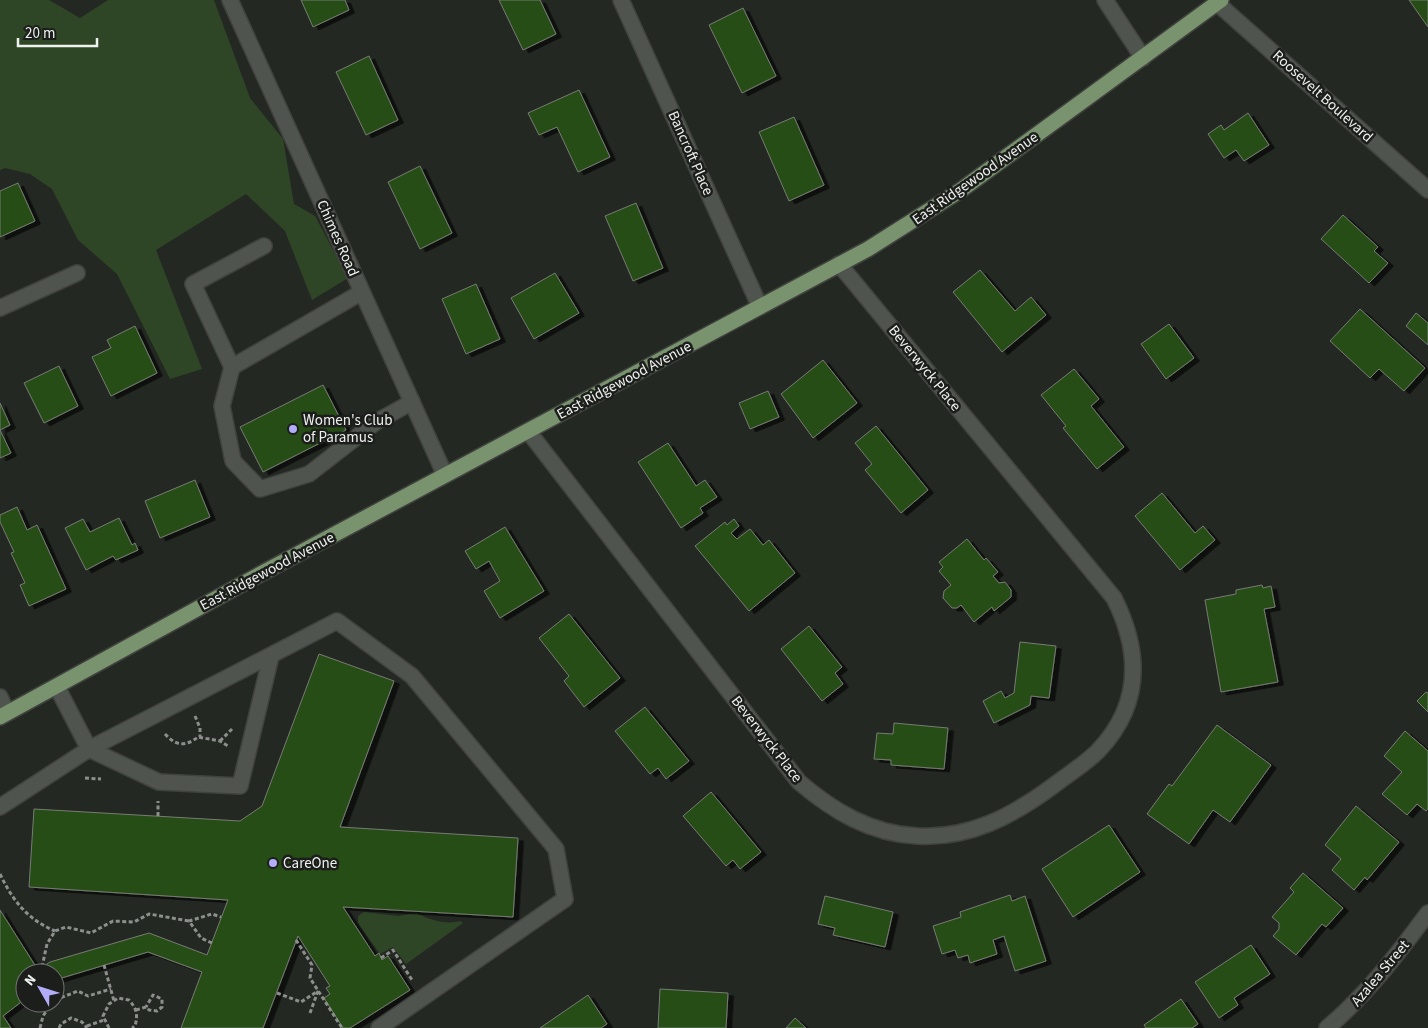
<svg xmlns="http://www.w3.org/2000/svg" width="1428" height="1028" font-family="'Source Sans 3',sans-serif">
<defs>
<filter id="shadow"><feDropShadow dx="5.5" dy="3" stdDeviation="0" flood-color="#0009"/></filter>
</defs>
<rect width="100%" height="100%" fill="#242823"/>
<!-- green -->
<g fill="#2f4626">
<path d="M0,0H49L80,18L108,0H214L250,98L283,139L294,204L315,216L348,278L312,300L285,231L246,194L156,250L202,369L170,379L117,274L78,240L52,189L30,174L5,168L0,170Z"/>
<path d="M364,912L398,916L417,913C429,920 447,925 460,921L463,923L406,964L393,947L380,954L358,923V916Z"/>
</g>
<!-- building -->
<g fill="#274d15" stroke="#777b75" filter="url(#shadow)">
<path d="M301,0H345L349,10L313,27Z"/>
<path d="M499,0H540L556,34L523,50Z"/>
<path d="M1409,0H1428V27Z"/>
<path d="M743,8L776,76L742,93L709,25Z"/>
<path d="M369,56L398,120L366,135L336,72Z"/>
<path d="M579,90L610,157L578,172L557,127L539,135L528,113Z"/>
<path d="M1248,113L1269,145L1244,161L1236,150L1224,158L1208,134L1221,125L1224,130Z"/>
<path d="M794,117L824,185L789,201L759,132Z"/>
<path d="M420,166L452,233L420,249L388,182Z"/>
<path d="M18,183L35,221L0,237V191Z"/>
<path d="M636,203L663,268L633,281L605,216Z"/>
<path d="M1343,215L1378,247L1374,251L1388,263L1369,283L1321,239Z"/>
<path d="M980,270L1015,311L1031,297L1046,315L1002,352L953,292Z"/>
<path d="M555,273L579,313L534,339L511,298Z"/>
<path d="M476,284L500,339L466,354L442,299Z"/>
<path d="M1360,309L1425,368L1404,391L1379,369L1370,378L1330,341Z"/>
<path d="M1416,313L1428,323V345L1406,326Z"/>
<path d="M1169,324L1194,358L1166,379L1141,344Z"/>
<path d="M135,326L157,373L111,396L92,357L111,348L107,340Z"/>
<path d="M823,360L857,403L813,438L781,394Z"/>
<path d="M59,366L78,406L44,423L24,383Z"/>
<path d="M1074,369L1099,399L1091,406L1124,447L1097,469L1063,428L1066,426L1041,395Z"/>
<path d="M323,385L346,430L263,472L240,427Z"/>
<path d="M768,391L779,417L750,429L739,403Z"/>
<path d="M0,403L10,425L0,430L11,453L0,458Z"/>
<path d="M876,426L928,490L901,513L865,470L872,464L855,443Z"/>
<path d="M668,443L696,486L705,480L717,497L700,508L703,513L681,528L638,462Z"/>
<path d="M195,480L210,517L160,538L145,501Z"/>
<path d="M1162,493L1195,533L1203,526L1215,540L1180,570L1135,516Z"/>
<path d="M17,507L27,530L37,525L66,589L29,606L20,585L25,583L11,553L14,552L0,522V515Z"/>
<path d="M119,518L132,545L135,543L138,550L116,560L113,556L86,570L65,528L83,519L90,532Z"/>
<path d="M734,519L739,526L731,533L737,539L750,529L763,545L769,540L795,573L749,611L695,546L725,522L727,525Z"/>
<path d="M505,527L544,591L500,618L484,591L500,581L489,561L476,569L465,551Z"/>
<path d="M967,539L984,560L986,558L998,572L993,576L999,583L1005,582L1011,590V597L994,611L992,607L974,622L961,605L957,608H952L943,598L944,591L951,585L939,571L943,567L939,562Z"/>
<path d="M1262,585L1263,588L1271,586L1275,607L1264,609L1278,682L1221,692L1205,600L1236,594V590Z"/>
<path d="M569,614L620,678L584,707L564,681L569,676L539,638Z"/>
<path d="M809,626L842,667L835,673L843,684L822,701L781,649Z"/>
<path d="M1020,642L1056,646L1049,698L1031,696L1030,705L994,723L983,701L1001,691L1005,698L1014,693Z"/>
<path d="M319,654L394,681L340,827L518,838L513,917L343,907L375,956L379,953L382,960L388,956L410,990L350,1028H343L324,998L330,994L326,988L330,986L298,936L263,1028H181L202,972L148,952L55,980V973H25V999L3,1016L11,1028H0V910L38,970L50,962L149,933L207,955L228,900L29,887L34,809L240,821L262,806Z"/>
<path d="M1426,692L1428,693V712L1417,701Z"/>
<path d="M645,707L689,761L666,779L658,768L650,774L615,731Z"/>
<path d="M894,723L948,728L944,769L891,765V760L874,759L877,733L893,734Z"/>
<path d="M1217,725L1271,765L1230,822L1213,810L1189,844L1147,814L1169,784L1172,786Z"/>
<path d="M1405,731L1428,751V809L1426,811L1417,804L1407,815L1382,794L1402,772L1384,756Z"/>
<path d="M711,792L761,852L740,869L733,860L726,866L683,816Z"/>
<path d="M1356,806L1399,842L1367,880L1365,877L1354,890L1332,870L1341,859L1325,845Z"/>
<path d="M1109,825L1140,872L1073,917L1042,869Z"/>
<path d="M1303,873L1343,908L1326,927L1322,924L1296,955L1273,936L1279,929V923L1272,917L1294,892L1290,888Z"/>
<path d="M1010,895L1012,901L1025,896L1046,961L1015,971L1004,936L993,940L997,954L970,963L968,955L958,958L955,950L942,954L933,926L961,917L960,912Z"/>
<path d="M825,896L893,912L885,947L833,935L835,928L818,924Z"/>
<path d="M1251,945L1270,974L1234,998L1238,1005L1219,1018L1195,982Z"/>
<path d="M660,989L728,993L726,1028H658Z"/>
<path d="M588,995L607,1024L601,1028H540Z"/>
<path d="M1181,999L1198,1024L1192,1028H1146L1144,1025Z"/>
<path d="M795,1018L806,1028H786Z"/>
</g>
<g fill="none" stroke-linecap="round" stroke-linejoin="round">
<!-- lane casing -->
<g stroke="#40423e" stroke-width="18">
<g id="lane">
<path d="M1105,0L1143,58"/>
<path d="M264,246L193,284L232,367L362,292"/>
<path d="M232,367L222,406L233,461L260,489L309,474L376,422L412,402"/>
<path d="M57,687L89,749L159,782L240,786L271,656"/>
<path d="M0,807L89,749L337,621L412,676L556,849L565,899L379,1028"/>
</g>
</g>
<!-- street casing -->
<g stroke="#40423e" stroke-width="18">
<g id="street">
<path d="M230,0L445,475"/>
<path d="M621,0L760,307"/>
<path d="M1217,3L1428,190"/>
<path d="M0,308L77,273"/>
<path d="M528,431L799,782C833,811 871,834 917,836C970,839 1012,816 1053,786C1067,775 1085,764 1098,751C1142,705 1141,652 1114,598L839,264"/>
<path d="M0,697L7,713"/>
<path d="M1327,1028C1367,994 1397,955 1428,913"/>
</g>
</g>
<!-- primary casing -->
<g stroke="#40423e" stroke-width="18">
<path id="primary" d="M0,717L266,571L868,249L961,190L1221,0"/>
</g>
<!-- path -->
<g stroke="#8c8f8b" stroke-width="3" stroke-dasharray="4 2.5" stroke-linecap="butt">
<path d="M195,716L200,728V737"/>
<path d="M165,734C176,746 185,747 198,737L220,741L228,746"/>
<path d="M220,741L232,729"/>
<path d="M85,778L101,779"/>
<path d="M158,816V801"/>
<path d="M0,874C13,901 27,919 55,931"/>
<path d="M296,940L312,965L310,978L342,1028"/>
<path d="M212,943L201,938L189,921L212,914L221,917"/>
<path d="M381,958L393,950L412,980"/>
<path d="M104,965L114,1001"/>
<path d="M42,967L47,944L55,931L66,927L91,933L113,921L134,922L149,914L189,921"/>
<path d="M277,993L301,1002L318,991"/>
<path d="M55,1000L78,991L88,996L111,989"/>
<path d="M136,1010L146,1007L149,1010L157,1011L162,1007V999L153,995L146,1007"/>
<path d="M310,1013L318,991"/>
<path d="M87,1026L104,1020"/>
<path d="M40,1028L43,1016L52,1003"/>
<path d="M59,1028L61,1024L71,1018L82,1022L87,1028"/>
<path d="M109,1028L103,1016L109,1004L118,998L129,1000C137,1009 138,1015 135,1026L132,1028"/>
</g>
<!-- lane -->
<use href="#lane" stroke="#50544f" stroke-width="15"/>
<!-- street -->
<use href="#street" stroke="#50544f" stroke-width="15"/>
<!-- primary -->
<use href="#primary" stroke="#78936e" stroke-width="15"/>
</g>
<!-- markers -->
<g fill="#b3adf9" stroke="#1b1e1a" stroke-width="2">
<circle cx="293" cy="429" r="5"/>
<circle cx="273" cy="863" r="5"/>
</g>
<g text-anchor="middle" stroke-width="5" stroke-linejoin="round" paint-order="stroke">
<!-- street labels -->
<g font-size="15" fill="#eff1ee" stroke="#1b1e1a">
<text transform="translate(1323 96) rotate(42)" y="5">Roosevelt Boulevard</text>
<text transform="translate(691 153) rotate(66)" y="5">Bancroft Place</text>
<text transform="translate(975 178) rotate(-35)" y="5">East Ridgewood Avenue</text>
<text transform="translate(338 238) rotate(66)" y="5">Chimes Road</text>
<text transform="translate(925 368) rotate(51)" y="5">Beverwyck Place</text>
<text transform="translate(624 380) rotate(-28)" y="5">East Ridgewood Avenue</text>
<text transform="translate(267 571) rotate(-28)" y="5">East Ridgewood Avenue</text>
<text transform="translate(767 739) rotate(52)" y="5">Beverwyck Place</text>
<text transform="translate(1380 973) rotate(-50)" y="5">Azalea Street</text>
</g>
<!-- poi labels -->
<g font-size="15" fill="#eff1ee" stroke="#1b1e1a" text-anchor="start">
<text x="303" y="425">Women's Club<tspan x="303" dy="17">of Paramus</tspan></text>
<text x="283" y="868">CareOne</text>
</g>
</g>
<!-- north arrow -->
<g transform="translate(40 988) rotate(309)"><circle r="24" fill="#1b1e1a" stroke="#70726f"/>
<path d="M0-4L9 19L0 12L-9 19Z" fill="#b3adf9"/>
<text y="-8" font-size="14" font-weight="bold" text-anchor="middle" fill="#eff1ee">N</text>
</g>
<!-- scale -->
<path d="M18 38v8h79v-8" fill="none" stroke="#eff1ee" stroke-width="2.5"/>
<text x="25" y="38" font-size="15" fill="#eff1ee" stroke="#1b1e1a" stroke-width="4" paint-order="stroke">20 m</text>
</svg>
